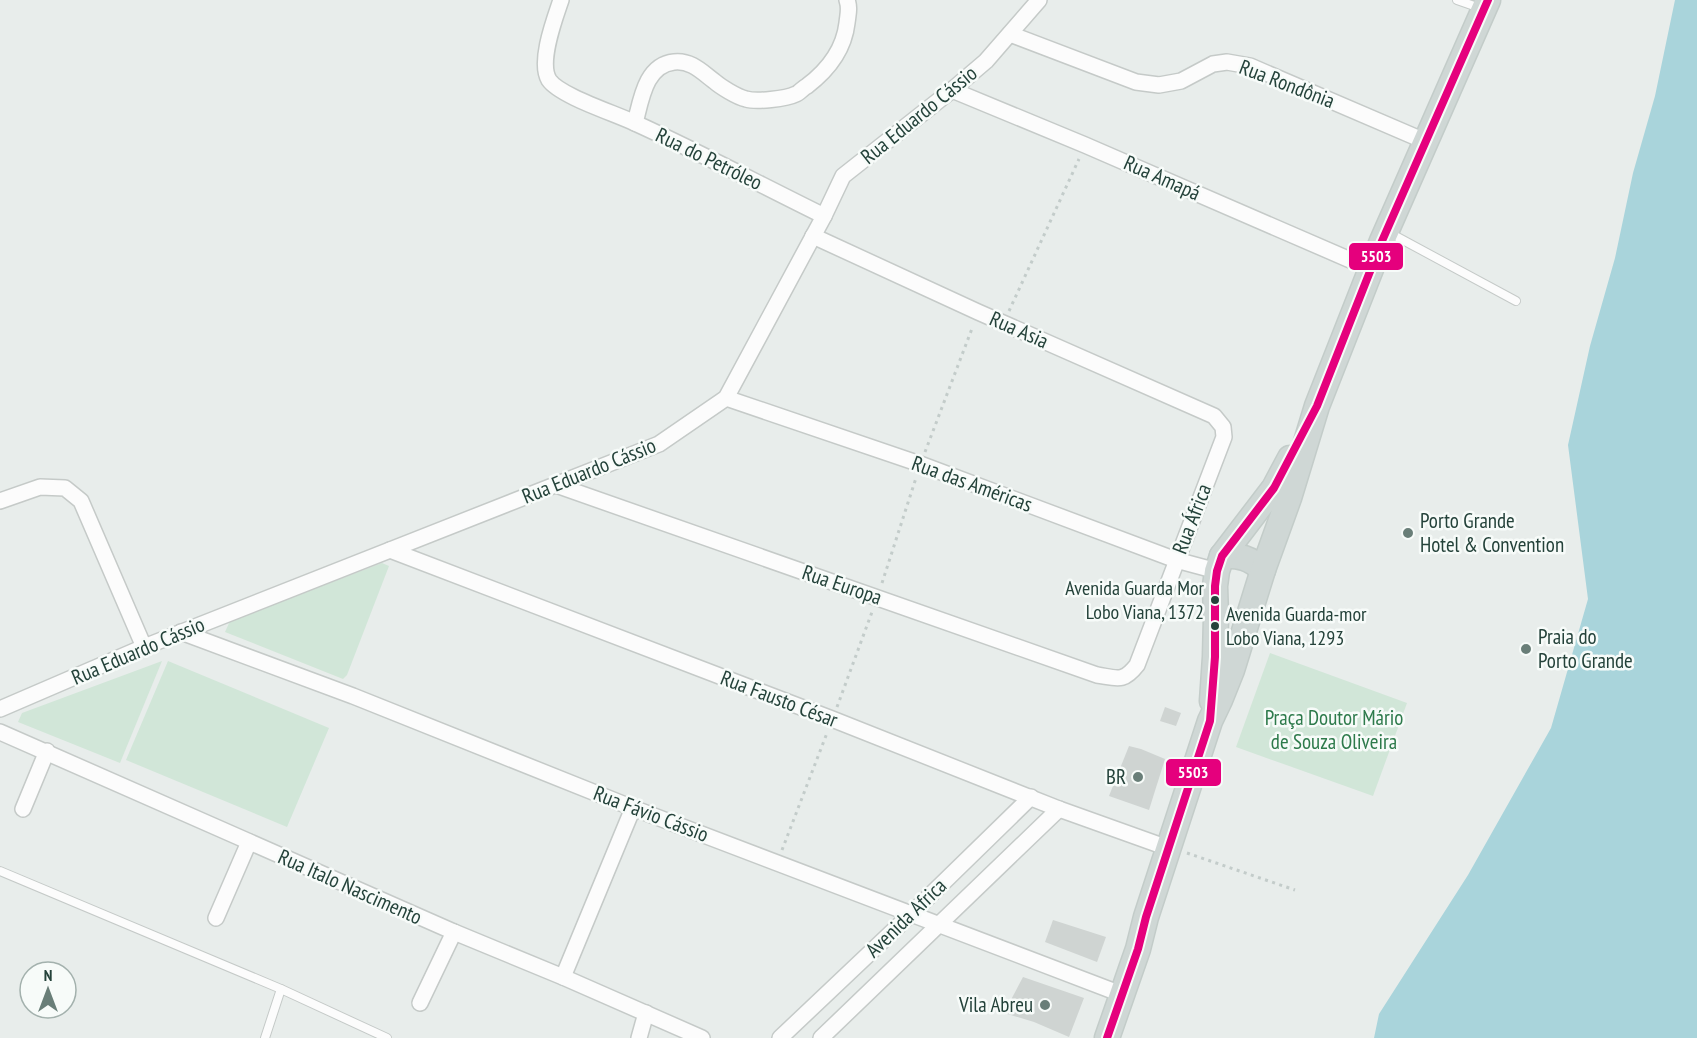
<svg xmlns="http://www.w3.org/2000/svg" width="1697" height="1038" font-family="'PT Sans Narrow',sans-serif">
<rect width="100%" height="100%" fill="#e8edeb"/>
<!-- green -->
<g fill="#d1e6d8">
<path d="M382,563L389,566L347,675L343,679L225,632L230,621Z"/>
<path d="M1270,653L1407,703L1373,796L1236,747Z"/>
<path d="M162,661L120,763L18,722L22,713Z"/>
<path d="M168,661L329,728L287,827L126,760Z"/>
</g>
<!-- water -->
<path fill="#a9d4db" d="M1675,0H1697V1038H1374L1379,1014L1468,875L1551,728L1588,599L1568,445L1590,346L1615,258L1633,173L1655,96Z"/>
<!-- building -->
<g fill="#cfd4d2">
<path d="M1165,707L1181,713L1176,726L1160,721Z"/>
<path d="M1129,746L1141,749L1165,759L1149,810L1109,796Z"/>
<path d="M1053,920L1106,937L1097,962L1045,942Z"/>
<path d="M1023,977L1084,998L1069,1037L1034,1022L1004,1013Z"/>
</g>
<g fill="none" stroke-linecap="round" stroke-linejoin="round">
<!-- lane casing -->
<g stroke="#c5cac8" stroke-width="10">
<g id="lane">
<path d="M1457,0L1480,8"/>
<path d="M1388,232L1516,301"/>
<path d="M0,871L281,989L387,1038"/>
<path d="M265,1038L281,989"/>
</g>
</g>
<!-- street casing -->
<g stroke="#c5cac8" stroke-width="18">
<g id="street">
<path d="M561,0C555,18 538,62 549,80C560,96 614,113 635,123C699,152 761,185 824,216"/>
<path d="M1010,34L1136,82L1159,85L1181,81L1213,64L1227,62L1250,66L1427,142"/>
<path d="M952,90L1085,145L1371,269"/>
<path d="M635,123C641,101 645,65 674,62C691,60 702,72 714,81C721,87 737,97 746,99C756,102 786,99 796,94C799,93 803,88 807,86C828,70 844,49 847,23C848,14 850,8 847,0"/>
<path d="M726,398L920,464L1176,560L1217,571"/>
<path d="M556,485L1097,675C1117,678 1123,683 1137,665L1224,437L1223,427L1214,416L978,312L813,236"/>
<path d="M0,501L40,487L65,488L81,501L144,647"/>
<path d="M390,550L832,719L1059,809L1168,848"/>
<path d="M181,632L353,696L633,808L1121,994"/>
<path d="M0,709L144,647L659,444L726,398L824,216L843,176L952,90L986,61L1039,0"/>
<path d="M0,732L454,932L563,977L702,1038"/>
<path d="M23,809L47,751"/>
<path d="M216,918L249,842"/>
<path d="M563,977L633,808"/>
<path d="M420,1003L454,932"/>
<path d="M639,1038L646,1013"/>
<path d="M780,1038L911,914L1031,797"/>
<path d="M821,1038L1059,809"/>
</g>
</g>
<!-- primary casing -->
<g stroke="#c3ccc9" stroke-width="27">
<g id="primary">
<path d="M1222,556C1240,555 1250,558 1263,570"/>
<path d="M1212,701L1215,657L1216,617L1215,586L1217,571L1222,556L1274,488L1290,458"/>
<path d="M1107,1038L1138,949L1146,917L1210,721L1220,700L1232,670L1263,570L1289,498L1317,406L1382,241L1488,0"/>
</g>
</g>
<!-- path -->
<g stroke="#c3ccca" stroke-width="3" stroke-dasharray="3 4.5" stroke-linecap="butt">
<path d="M1009,311L1079,159"/>
<path d="M925,452L973,326"/>
<path d="M882,583L916,478"/>
<path d="M837,707L872,612"/>
<path d="M782,850L827,733"/>
<path d="M1187,853L1295,890"/>
</g>
<!-- lane -->
<use href="#lane" stroke="#fcfcfc" stroke-width="8"/>
<!-- street -->
<use href="#street" stroke="#fcfcfc" stroke-width="15"/>
<!-- primary -->
<use href="#primary" stroke="#cfd7d5" stroke-width="24"/>
<!-- bus-1 casing -->
<g stroke="#f7fbf9" stroke-width="12">
<path id="bus-1" d="M1107,1038L1138,949L1146,917L1210,721L1215,657V586L1217,571L1222,556L1274,488L1317,406L1382,241L1488,0"/>
</g>
<!-- bus-1 -->
<use href="#bus-1" stroke="#e5007d" stroke-width="8"/>
</g>
<!-- markers -->
<g fill="#697e78" stroke="#f7fbf9" stroke-width="2">
<circle cx="1408" cy="533" r="6"/>
<circle cx="1526" cy="649" r="6"/>
<circle cx="1138" cy="777" r="6"/>
<circle cx="1045" cy="1005" r="6"/>
</g>
<g fill="#24423a" stroke="#f7fbf9" stroke-width="2">
<circle cx="1215" cy="600" r="5"/>
<circle cx="1215" cy="626" r="5"/>
</g>
<g text-anchor="middle" stroke-width="5" stroke-linejoin="round" paint-order="stroke">
<!-- bus labels -->
<g font-size="20" fill="#24423a" stroke="#f7fbf9" text-anchor="end">
<text x="1204" y="595">Avenida Guarda Mor<tspan x="1204" dy="24">Lobo Viana, 1372</tspan></text>
<text x="1226" y="621" text-anchor="start">Avenida Guarda-mor<tspan x="1226" dy="24">Lobo Viana, 1293</tspan></text>
</g>
<!-- street labels -->
<g font-size="21" fill="#24423a" stroke="#f7fbf9">
<text transform="translate(1287 84) rotate(21)" y="7">Rua Rondônia</text>
<text transform="translate(919 115) rotate(-39)" y="7">Rua Eduardo Cássio</text>
<text transform="translate(709 159) rotate(26)" y="7">Rua do Petróleo</text>
<text transform="translate(1162 178) rotate(24)" y="7">Rua Amapá</text>
<text transform="translate(1019 330) rotate(24)" y="7">Rua Asia</text>
<text transform="translate(589 471) rotate(-22)" y="7">Rua Eduardo Cássio</text>
<text transform="translate(972 484) rotate(20)" y="7">Rua das Américas</text>
<text transform="translate(1192 519) rotate(-69)" y="7">Rua África</text>
<text transform="translate(842 585) rotate(19)" y="7">Rua Europa</text>
<text transform="translate(138 651) rotate(-23)" y="7">Rua Eduardo Cássio</text>
<text transform="translate(779 699) rotate(21)" y="7">Rua Fausto César</text>
<text transform="translate(651 814) rotate(21)" y="7">Rua Fávio Cássio</text>
<text transform="translate(350 887) rotate(24)" y="7">Rua Italo Nascimento</text>
<text transform="translate(906 918) rotate(-44)" y="7">Avenida Africa</text>
</g>
<!-- poi labels -->
<g font-size="21" fill="#24423a" stroke="#f7fbf9" text-anchor="start">
<text x="1420" y="528">Porto Grande<tspan x="1420" dy="24">Hotel &amp; Convention</tspan></text>
<text x="1538" y="644">Praia do<tspan x="1538" dy="24">Porto Grande</tspan></text>
<text x="1126" y="784" text-anchor="end">BR</text>
<text x="1033" y="1012" text-anchor="end">Vila Abreu</text>
</g>
<!-- park labels -->
<g font-size="21" fill="#2d7a4b" stroke="#f7fbf9">
<text x="1334" y="725">Praça Doutor Mário<tspan x="1334" dy="24">de Souza Oliveira</tspan></text>
</g>
</g>
<g stroke="#f7fbf9" stroke-width="2">
<rect x="1348" y="242" width="56" height="29" rx="6" fill="#e5007d"/>
<rect x="1165" y="758" width="57" height="29" rx="6" fill="#e5007d"/>
</g>
<g font-size="16" text-anchor="middle" font-weight="bold" fill="#fff">
<text x="1376" y="262">5503</text>
<text x="1193" y="778">5503</text>
</g>
<!-- north arrow -->
<g transform="translate(48 990)"><circle r="28" fill="#f7fbf9" stroke="#a3b1ad" stroke-width="1.5"/>
<path d="M0-4.5L10 22L0 15L-10 22Z" fill="#697e78"/>
<text y="-9" font-size="16" font-weight="bold" text-anchor="middle" fill="#24423a">N</text>
</g>
</svg>
